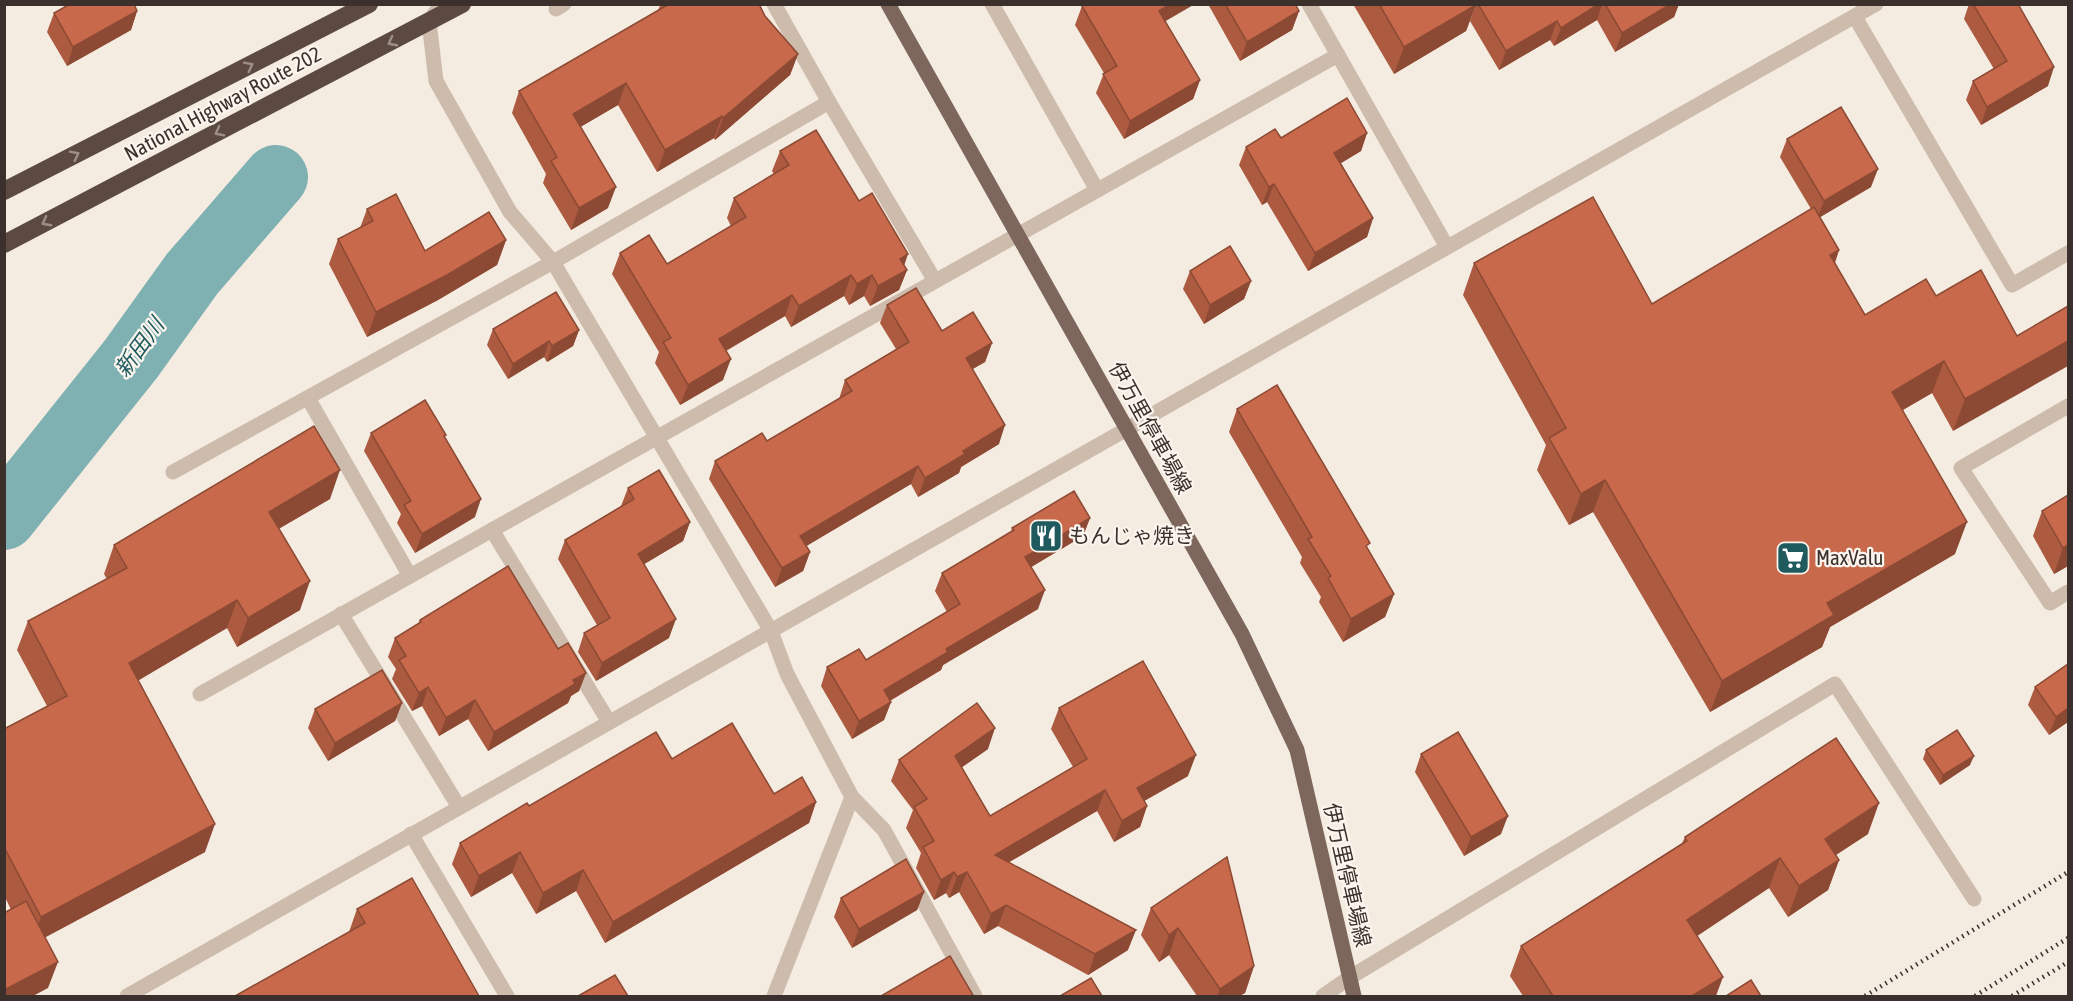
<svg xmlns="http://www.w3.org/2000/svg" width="2073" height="1001" font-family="'Asap Condensed','Noto Sans JP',sans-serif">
<rect width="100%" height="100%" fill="#f4ebe1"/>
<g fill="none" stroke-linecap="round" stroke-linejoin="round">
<!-- river -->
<path stroke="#7fb0b2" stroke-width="64" d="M4,518L131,359L192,274L276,177"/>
<!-- minor -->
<g stroke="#cdbbac" stroke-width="15">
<path d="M441,4L429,22L436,81L510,212L553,262L771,631L787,674L852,797L774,996"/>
<path d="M774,4L829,102L935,281"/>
<path d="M992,4L1097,190"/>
<path d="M1309,4L1447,247"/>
<path d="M556,9L564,4"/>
<path d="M1855,17L2012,285L2068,253"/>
<path d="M308,398L410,576"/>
<path d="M2068,406L1961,468L2050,603L2068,592"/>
<path d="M173,472L553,262L829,102"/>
<path d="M492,530L609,722"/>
<path d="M341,614L459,807"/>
<path d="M200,694L1338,55"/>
<path d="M852,797L884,830L975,996"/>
<path d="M411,834L507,996"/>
<path d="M127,996L1876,4"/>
<path d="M1323,996L1349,978L1835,684L1974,899"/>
</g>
<!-- major -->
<path stroke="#7d675c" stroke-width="15" d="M888,4L1242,634L1297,750L1354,996"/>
<!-- highway -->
<g stroke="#5c4a42" stroke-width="18">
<path d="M4,191L369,4"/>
<path d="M4,244L462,4"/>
</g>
<!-- rail -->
<g stroke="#3b302b" stroke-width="4.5" stroke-dasharray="1.5 4.5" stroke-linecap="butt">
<path d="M1865,996L2068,872"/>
<path d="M1975,996L2068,938"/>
<path d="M2012,996L2068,962"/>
</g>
</g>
<!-- wall -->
<g fill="#ac5a40">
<path d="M661,4H759L765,16L798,54L790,75L715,140L714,138L657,172L618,105L580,127L608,208L571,230L543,183L546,174L512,113L519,91L658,10Z"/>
<path d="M1208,4H1295L1299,11L1292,30L1240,61Z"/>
<path d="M1353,4H1476L1466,31L1394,74Z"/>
<path d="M1476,4H1679L1674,17L1615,52L1597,20L1554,46L1550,40L1499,70L1470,21Z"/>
<path d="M1969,4H2018L2048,86L1981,125L1966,100L1973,81L1994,69L1964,19Z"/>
<path d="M1082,6L1165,22L1200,80L1193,99L1124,139L1096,93L1104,73L1075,25Z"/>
<path d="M137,11L131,30L67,66L47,32L54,13Z"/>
<path d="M1367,133L1361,151L1341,163L1373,218L1367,237L1308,271L1267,202L1262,205L1239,165L1246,147L1281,138Z"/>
<path d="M1787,139L1871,187L1820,217L1839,250L1835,263L1865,315L1936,296L2017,336L1953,431L1932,393L1903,410L1955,554L1830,627L1822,647L1710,712L1593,512L1569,525L1537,470L1546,445L1463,295L1474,263L1652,304L1811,209L1780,157Z"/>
<path d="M780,151L859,201L907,270L899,290L870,306L864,296L849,305L844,296L791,327L785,316L726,351L723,380L680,405L655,363L659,352L612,274L620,253L667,264L731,226L727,218L734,198L774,174L772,171Z"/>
<path d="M367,209L425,251L506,240L497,265L438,300L367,337L329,264L338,239L360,228Z"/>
<path d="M1190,271L1251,281L1244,299L1204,324L1183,289Z"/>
<path d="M887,305L942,331L992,343L985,362L972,369L999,444L961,467L959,473L918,497L911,484L806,546L810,552L803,571L775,587L709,479L715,461L767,441L839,399L845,380L896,349L880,323Z"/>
<path d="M493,329L579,330L573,346L547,362L544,357L508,379L487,345Z"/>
<path d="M1237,409L1368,549L1394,594L1385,617L1343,642L1319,602L1321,597L1300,563L1302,557L1229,432Z"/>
<path d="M371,433L445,438L475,517L415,553L397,523L401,514L364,451Z"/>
<path d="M628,488L690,522L683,541L644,564L669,638L596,681L578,652L584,633L597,625L558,559L565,540L621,506Z"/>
<path d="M2068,495V566L2054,574L2033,536L2042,511Z"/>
<path d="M330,499L278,529L300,610L237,647L227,628L138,680L205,852L45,937L48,988L4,895V729L47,706L17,650L28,621L107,579L104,574L114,545Z"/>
<path d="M1090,518L1083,536L1031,567L1038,609L943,665L941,670L890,701L891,702L884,720L852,739L821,686L827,667L866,660L947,612L935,591L942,573L1011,532L1012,528Z"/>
<path d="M420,620L558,649L586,673L579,691L571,696L568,703L488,751L468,719L439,736L422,706L412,711L392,679L396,669L388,657L395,638L418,624Z"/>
<path d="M2068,664V722L2049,735L2028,705L2035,687Z"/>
<path d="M402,703L395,721L328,761L308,728L315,709Z"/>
<path d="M1059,708L1188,776L1144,801L1147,806L1140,827L1114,842L1097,811L1009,862L1128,950L1088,975L998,926L984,934L959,892L949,898L946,893L934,900L916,868L921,853L906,828L913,810L891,781L899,760L988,749L962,767L990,816L1073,767L1051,729Z"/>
<path d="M1926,750L1970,765L1940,785L1923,759Z"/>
<path d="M1421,754L1501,834L1464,856L1415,772Z"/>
<path d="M672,759L774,794L816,802L809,823L605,943L576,891L536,914L512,873L471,897L452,864L460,843L529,806Z"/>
<path d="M1868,834L1836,855L1839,860L1828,890L1788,917L1769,888L1697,936L1716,996H1523L1510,976L1521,946L1682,843L1685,837Z"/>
<path d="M924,892L917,910L852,948L834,917L841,898Z"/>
<path d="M1151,908L1254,966L1245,993L1239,996H1197L1169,955L1159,962L1141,935Z"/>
<path d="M357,909L479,996L349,932Z"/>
</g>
<!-- shaded-wall -->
<g fill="#8c4a34">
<path d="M1170,4H1195L1152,29L1159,11Z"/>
<path d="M1599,4H1602L1597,20L1554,46L1561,28Z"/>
<path d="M1671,4H1679L1674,17L1615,52L1622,33Z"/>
<path d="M1476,5L1466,31L1394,74L1404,47Z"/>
<path d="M137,11L131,30L67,66L73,47Z"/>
<path d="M1299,11L1292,30L1240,61L1247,42Z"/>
<path d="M1557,21L1550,40L1499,70L1506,51Z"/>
<path d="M798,54L790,75L715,140L723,118Z"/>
<path d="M2054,67L2048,86L1981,125L1987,107Z"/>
<path d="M1200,80L1193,99L1124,139L1130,121Z"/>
<path d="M626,83L618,105L565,136L573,114Z"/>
<path d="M722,116L714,138L657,172L665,150Z"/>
<path d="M1367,133L1361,151L1328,171L1334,153Z"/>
<path d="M1878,169L1871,187L1817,219L1824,201Z"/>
<path d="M1274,184L1267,202L1262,205L1269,187Z"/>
<path d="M616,187L608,208L571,230L579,208Z"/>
<path d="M1373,218L1367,237L1308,271L1315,253Z"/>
<path d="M506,240L497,265L438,300L367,337L376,312Z"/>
<path d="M1839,250L1828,281L1830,255Z"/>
<path d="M908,254L902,272L907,270L899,290L870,306L878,286L900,259Z"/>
<path d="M851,275L844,296L791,327L799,306Z"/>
<path d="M872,275L864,296L849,305L857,284Z"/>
<path d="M1251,281L1244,299L1204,324L1210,305Z"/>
<path d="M792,295L785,316L711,359L719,339Z"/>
<path d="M579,330L573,346L547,362L552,346Z"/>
<path d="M549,341L544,357L508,379L513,364Z"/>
<path d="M2068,341V366L1953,431L1965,399Z"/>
<path d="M992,343L985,362L959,377L966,358Z"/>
<path d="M731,359L723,380L680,405L688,385Z"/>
<path d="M1944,361L1932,393L1880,423L1892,392Z"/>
<path d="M1005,425L999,444L961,467L959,473L918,497L925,478L963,451Z"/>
<path d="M918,466L911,484L793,554L800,536Z"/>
<path d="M340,470L330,499L258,541L269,512Z"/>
<path d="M1605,480L1593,512L1569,525L1581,494Z"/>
<path d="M481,499L475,517L415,553L422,534Z"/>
<path d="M1090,518L1083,536L1018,575L1025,557Z"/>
<path d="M690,522L683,541L631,572L638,554Z"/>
<path d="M1967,522L1955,554L1830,627L1822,647L1710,712L1722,681L1827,603Z"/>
<path d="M2068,545V566L2054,574L2063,548Z"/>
<path d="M810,552L803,571L775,587L782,568Z"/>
<path d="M310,581L300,610L237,647L248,618Z"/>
<path d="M1045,590L1038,609L943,665L941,670L877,708L884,690L946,649Z"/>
<path d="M1394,594L1385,617L1343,642L1351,619Z"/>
<path d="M237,600L227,628L119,692L129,663Z"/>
<path d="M676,619L669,638L596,681L602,663Z"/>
<path d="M586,673L579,691L571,696L568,703L488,751L494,732Z"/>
<path d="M428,687L422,706L412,711L419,693Z"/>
<path d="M475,700L468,719L439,736L446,718Z"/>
<path d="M891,702L884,720L852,739L859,721Z"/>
<path d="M402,703L395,721L328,761L335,743Z"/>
<path d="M2068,708V722L2049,735L2056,717Z"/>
<path d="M995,728L988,749L948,777L955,756Z"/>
<path d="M1196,755L1188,776L1130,809L1137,788Z"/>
<path d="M1974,756L1970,765L1940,785L1943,775Z"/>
<path d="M1105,790L1097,811L987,875L995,855Z"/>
<path d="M816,802L809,823L605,943L613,922Z"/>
<path d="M1879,803L1868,834L1814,869L1825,839Z"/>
<path d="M1147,806L1140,827L1114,842L1122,821Z"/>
<path d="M1508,816L1501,834L1464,856L1471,837Z"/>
<path d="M215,824L205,852L31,945L41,917Z"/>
<path d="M520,852L512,873L471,897L479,876Z"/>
<path d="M1780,858L1769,888L1676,950L1687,920Z"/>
<path d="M1839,860L1828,890L1788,917L1799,886Z"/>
<path d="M583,870L576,891L536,914L543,893Z"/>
<path d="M954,872L946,893L934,900L941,880Z"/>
<path d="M967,872L959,892L949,898L957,877Z"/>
<path d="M924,892L917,910L852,948L859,929Z"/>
<path d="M1006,905L998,926L984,934L991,914Z"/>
<path d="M1178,928L1169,955L1159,962L1169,935Z"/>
<path d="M1136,930L1128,950L1088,975L1095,954Z"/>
<path d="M58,962L48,988L33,996H4V990Z"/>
<path d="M1254,966L1245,993L1239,996H1217L1220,989Z"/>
<path d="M1723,977L1716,996H1692Z"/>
</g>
<!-- building -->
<g fill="#c8694b" stroke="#8c4a34" stroke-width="1.5">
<path d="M70,4H134L137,11L73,47L54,13Z"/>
<path d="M669,4H759L765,16L798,54L723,118L722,116L665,150L626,83L573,114L616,187L579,208L551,161L557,157L519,91Z"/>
<path d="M1084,4H1170L1159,11L1200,80L1130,121L1103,74L1117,66L1082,6Z"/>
<path d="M1225,4H1295L1299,11L1247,42Z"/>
<path d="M1379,4H1476V5L1404,47Z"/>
<path d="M1478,4H1599L1561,28L1557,21L1506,51Z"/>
<path d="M1605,4H1671L1622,33Z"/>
<path d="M1973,4H2018L2054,67L1987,107L1973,81L2007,61Z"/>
<path d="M1347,98L1367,133L1334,153L1373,218L1315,253L1274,184L1269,187L1246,147L1275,129L1281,138Z"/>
<path d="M1841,107L1878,169L1824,201L1787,139Z"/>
<path d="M816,130L859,201L872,193L908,254L900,259L907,270L878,286L872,275L857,284L851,275L799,306L792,295L719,339L731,359L688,385L663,342L671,338L620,253L649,235L667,264L746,217L734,198L789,165L780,151Z"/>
<path d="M396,194L425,251L489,212L506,240L447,275L376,312L338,239L373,221L367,209Z"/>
<path d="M1593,197L1652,304L1814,207L1839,250L1830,255L1865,315L1926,279L1936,296L1981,270L2017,336L2068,306V341L1965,399L1944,361L1892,392L1967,522L1827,603L1834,615L1722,681L1605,480L1581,494L1549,438L1566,428L1474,263Z"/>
<path d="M1230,246L1251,281L1210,305L1190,271Z"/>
<path d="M916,288L942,331L973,312L992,343L966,358L1005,425L963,451L965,454L925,478L918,466L800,536L810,552L782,568L715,461L762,433L767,441L852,391L845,380L909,342L887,305Z"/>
<path d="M556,292L579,330L552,346L549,341L513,364L493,329Z"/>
<path d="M1277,385L1370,543L1366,546L1394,594L1351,619L1328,578L1331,576L1308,539L1312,537L1237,409Z"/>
<path d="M425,400L446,435L444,436L481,499L422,534L404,505L411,501L371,433Z"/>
<path d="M314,426L340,470L269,512L310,581L248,618L237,600L129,663L215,824L41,917L4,847V729L67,696L28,621L127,568L114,545Z"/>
<path d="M659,470L690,522L638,554L676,619L602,663L584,633L610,618L565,540L634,499L628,488Z"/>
<path d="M1074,491L1090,518L1025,557L1045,590L946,649L948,652L884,690L891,702L859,721L827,667L859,649L866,660L960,604L942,573L1014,530L1012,528Z"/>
<path d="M2068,495V545L2063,548L2042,511Z"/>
<path d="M508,566L558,649L568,643L586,673L573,680L575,684L494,732L475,700L446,718L428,687L419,693L399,660L406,656L395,638L421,622L420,620Z"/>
<path d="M1143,661L1196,755L1137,788L1147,806L1122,821L1105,790L995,855L1136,930L1095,954L1006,905L991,914L967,872L957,877L954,872L941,880L923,847L934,841L914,807L927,799L899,760L977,703L995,728L955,756L990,816L1087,759L1059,708Z"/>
<path d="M2068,664V708L2056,717L2035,687Z"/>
<path d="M382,670L402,703L335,743L315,709Z"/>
<path d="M732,723L774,794L802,777L816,802L613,922L583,870L543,893L520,852L479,876L460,843L527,803L529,806L656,732L672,759Z"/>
<path d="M1957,730L1974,756L1943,775L1926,750Z"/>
<path d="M1458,732L1508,816L1471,837L1421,754Z"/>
<path d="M1836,738L1879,803L1825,839L1839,860L1799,886L1780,858L1687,920L1723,977L1692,996H1553L1521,946L1687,841L1685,837Z"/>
<path d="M1227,857L1254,966L1220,989L1178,928L1169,935L1151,908Z"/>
<path d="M906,859L924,892L859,929L841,898Z"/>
<path d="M412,878L479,996H235L365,923L357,909Z"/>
<path d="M26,901L58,962L4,990V913Z"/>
<path d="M950,956L973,995L970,996H881Z"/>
<path d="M615,975L628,996H578Z"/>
<path d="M1091,978L1102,996H1060Z"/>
<path d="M1751,980L1761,996H1726Z"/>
</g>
<!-- one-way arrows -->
<defs><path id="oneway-chevron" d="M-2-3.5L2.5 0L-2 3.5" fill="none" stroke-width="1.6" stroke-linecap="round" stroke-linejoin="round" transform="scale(1.5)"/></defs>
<g stroke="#9c8e87">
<use href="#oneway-chevron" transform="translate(392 42) rotate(152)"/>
<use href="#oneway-chevron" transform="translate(249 66) rotate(-27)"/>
<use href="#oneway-chevron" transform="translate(219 132) rotate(152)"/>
<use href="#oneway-chevron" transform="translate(75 155) rotate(-27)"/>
<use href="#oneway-chevron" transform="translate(46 222) rotate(152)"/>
</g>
<!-- icons -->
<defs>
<g id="restaurant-square" transform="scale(1.725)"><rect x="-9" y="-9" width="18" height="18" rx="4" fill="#1f5a5e" stroke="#fbf5ee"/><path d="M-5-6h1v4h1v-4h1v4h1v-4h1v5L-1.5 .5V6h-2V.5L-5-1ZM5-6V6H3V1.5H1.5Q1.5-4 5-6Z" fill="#fff"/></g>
<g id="supermarket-square" transform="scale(1.725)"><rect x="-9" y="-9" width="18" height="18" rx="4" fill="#1f5a5e" stroke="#fbf5ee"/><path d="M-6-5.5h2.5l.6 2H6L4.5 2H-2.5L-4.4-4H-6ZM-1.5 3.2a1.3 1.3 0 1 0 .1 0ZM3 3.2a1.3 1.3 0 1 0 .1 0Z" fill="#fff"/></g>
</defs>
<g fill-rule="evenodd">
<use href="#restaurant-square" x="1046" y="536"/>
<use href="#supermarket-square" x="1793" y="558"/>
</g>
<g text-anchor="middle" stroke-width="4.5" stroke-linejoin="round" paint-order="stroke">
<!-- street labels -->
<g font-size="21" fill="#3b302b" stroke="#fbf5ee">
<text transform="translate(223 104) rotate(-28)" y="7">National Highway Route 202</text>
<text transform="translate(1150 428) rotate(61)" y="7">伊万里停車場線</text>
<text transform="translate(1347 875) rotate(77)" y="7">伊万里停車場線</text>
</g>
<!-- poi labels -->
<g font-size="21" fill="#3b302b" stroke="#fbf5ee" text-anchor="start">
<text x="1069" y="543">もんじゃ焼き</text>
<text x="1816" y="565">MaxValu</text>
</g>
<!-- water labels -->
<g font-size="22" font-style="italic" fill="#1f5a5e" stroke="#fbf5ee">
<text transform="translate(139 347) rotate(-54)" y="8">新田川</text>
</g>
</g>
<!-- border -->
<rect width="2073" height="1001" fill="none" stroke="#3b302b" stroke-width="12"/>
</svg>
